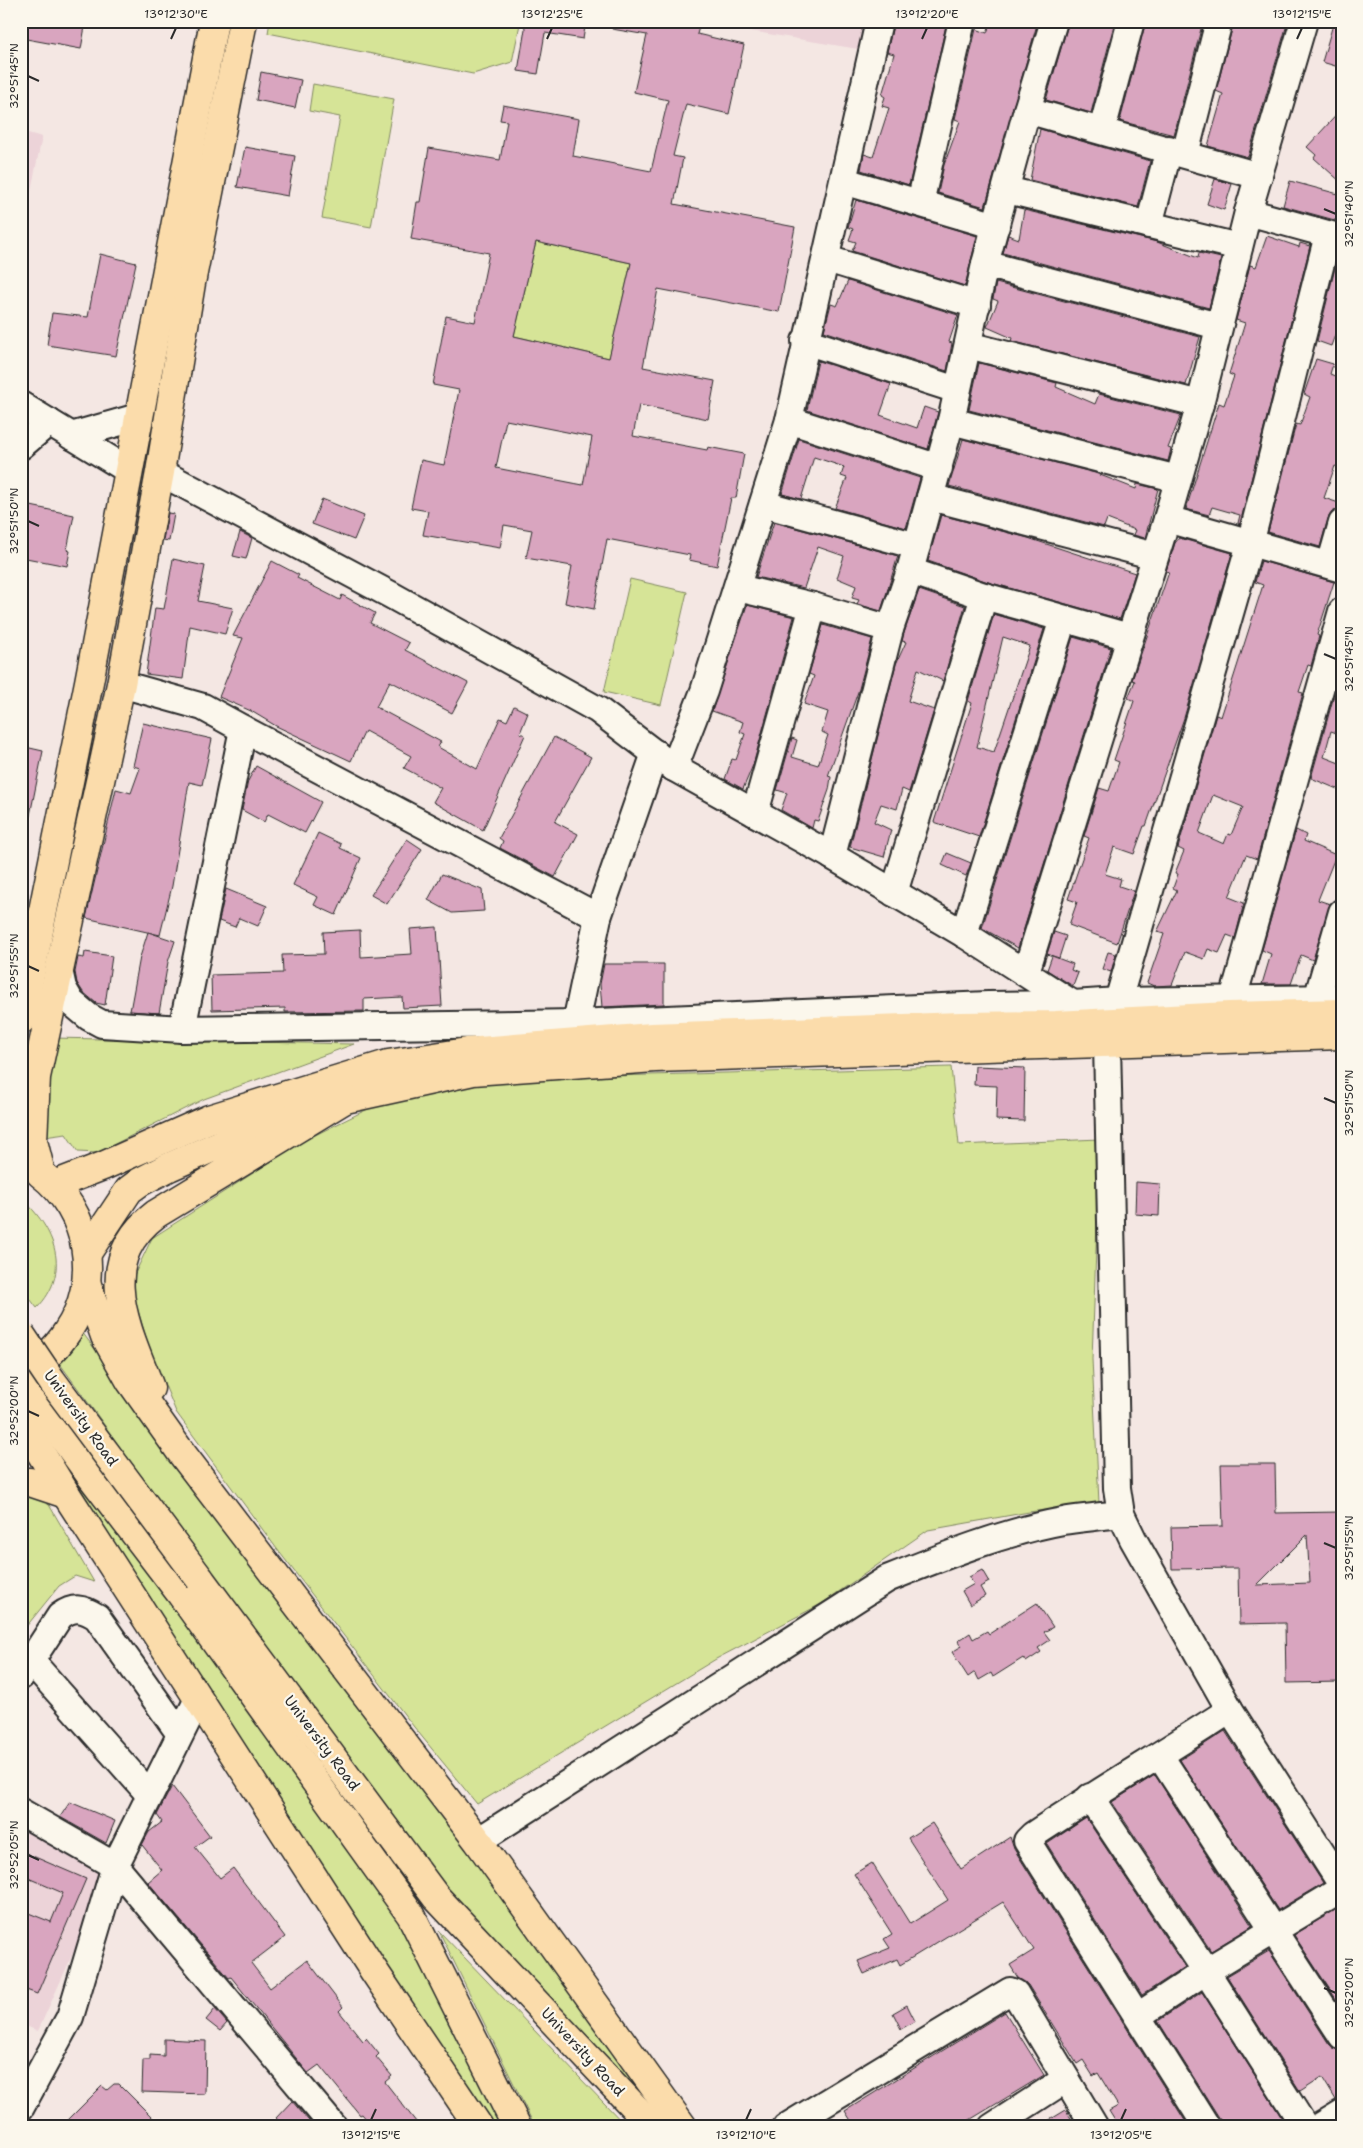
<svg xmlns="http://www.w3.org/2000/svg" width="1363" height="2148" font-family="'Shantell Sans',sans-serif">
<rect width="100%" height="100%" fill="#f4e7e3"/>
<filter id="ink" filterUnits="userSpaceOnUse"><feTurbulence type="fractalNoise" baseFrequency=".02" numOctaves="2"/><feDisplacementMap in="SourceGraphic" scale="10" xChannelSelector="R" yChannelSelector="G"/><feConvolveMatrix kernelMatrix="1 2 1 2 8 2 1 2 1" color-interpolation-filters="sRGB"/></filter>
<g filter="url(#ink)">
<!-- built -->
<g fill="#ecd3d8">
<path d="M691,21H866L858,49Z"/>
<path d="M21,131L42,137L28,205L21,204Z"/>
<path d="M21,1818L114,1863L38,2031L21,2024Z"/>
</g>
<!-- green -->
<g fill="#d6e497" stroke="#808861">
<path d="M270,21H563L561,32L520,24L512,62L473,74L268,33Z"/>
<path d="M313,84L394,99L371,227L322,218L340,117L309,111Z"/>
<path d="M536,242L631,263L609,358L514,336Z"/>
<path d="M630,579L687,592L661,705L604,692Z"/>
<path d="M52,1038L354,1044L204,1099L97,1153L78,1152L66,1134L44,1137Z"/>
<path d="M951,1067L959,1145L1100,1139L1092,1359L1099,1503L1029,1512L928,1530L821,1604L716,1659L477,1804L414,1727L277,1549L176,1412L148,1344L130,1284L152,1238L303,1141L374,1106L422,1092L537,1078Z"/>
<path d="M21,1198C55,1228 72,1272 37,1308L21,1287Z"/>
<path d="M82,1332L100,1356L121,1391L332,1665L649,2091L645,2101L436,1884L58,1361Z"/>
<path d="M21,1395L397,1910L509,2127H487L21,1406Z"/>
<path d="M21,1487L41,1491L94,1582L75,1576L59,1586L21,1633Z"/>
<path d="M439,1931L627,2127H535Z"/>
</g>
<!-- building -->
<g fill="#d9a5bf" stroke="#2b2b2b" fill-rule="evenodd">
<path d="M21,21H86L81,49L21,38Z"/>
<path d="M524,21H586L583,39L545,33L538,74L518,71L525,29Z"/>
<path d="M613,21H667L699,27L697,34L744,45L729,114L686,104L673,156L683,158L674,204L795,227L779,312L658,289L643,367L715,381L708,419L639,405L633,436L707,450L708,447L744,454L736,498H731L717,566L689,560L690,555L607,539L594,609L565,603L572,566L526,558L532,530L504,525L500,548L423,535L428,511L411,508L421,460L444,465L459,390L433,385L446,316L475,322L489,253L411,239L417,202H420L429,148L500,160L507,121L500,120L503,105L579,119L573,156L651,171L668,100L634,92L647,35L612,29ZM536,242L631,263L609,358L514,336ZM506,420L592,437L583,485L496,468Z"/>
<path d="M894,21H947L909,185L861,170L864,154L873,157L889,108L882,106L885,97L882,95L894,54L887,52Z"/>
<path d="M991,21H1038L985,207L938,193L944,165L960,121L955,119L976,29L987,33Z"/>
<path d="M1069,21H1115L1091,113L1046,100Z"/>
<path d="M1146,21H1203L1174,135L1120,121Z"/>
<path d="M1234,21H1288L1248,157L1208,146L1223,94L1216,91Z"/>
<path d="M1334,21H1342V68L1322,62Z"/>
<path d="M261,72L301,80L295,108L256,100Z"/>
<path d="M1342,109V183L1314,158L1316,155L1307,147Z"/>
<path d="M1040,129L1150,161L1138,207L1030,180Z"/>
<path d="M245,147L295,156L288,196L237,187Z"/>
<path d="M1215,179L1232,184L1224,210L1207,204Z"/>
<path d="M1290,181L1342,195V222L1283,206Z"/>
<path d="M856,200L977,236L965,286L852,251L856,242L849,240L853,229L848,227Z"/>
<path d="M1024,210L1157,242L1198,258L1199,253L1221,258L1209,308L1003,253L1008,235L1019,239Z"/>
<path d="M1267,236L1299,247L1300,243L1310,246L1240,524L1238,523L1240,515L1212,507L1209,515L1186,509L1219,403L1224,405L1234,376L1229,374L1245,323L1236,320L1250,265L1256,267Z"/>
<path d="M100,254L136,263L116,356L47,345L52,313L88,317Z"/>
<path d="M1338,256L1342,257V316L1331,346L1317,341Z"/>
<path d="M848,281L958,315L949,342L952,343L947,371L824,331L831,304L837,306Z"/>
<path d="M996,283L1200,337L1186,385L1011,341L1012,338L987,327L998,301L993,299Z"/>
<path d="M1316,359L1333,364L1330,374L1342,379V468L1335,466L1324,498L1342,504V508L1332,512L1328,518L1320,547L1268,532L1296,424L1300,425L1310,397L1304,394Z"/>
<path d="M818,361L891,384L880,415L917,428L924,407L938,412L928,449L807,410Z"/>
<path d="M979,363L1057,383L1056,387L1095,404L1099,394L1181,415L1168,448L1171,449L1168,461L969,410Z"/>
<path d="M799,439L920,478L906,528L835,508L847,478L841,476L844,467L814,457L801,499L782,494Z"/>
<path d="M963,439L1095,473L1136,489L1137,484L1158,489L1145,538L1133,535L1135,530L1107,519L1104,527L949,486Z"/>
<path d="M322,499L364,516L354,540L312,524Z"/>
<path d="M21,504L74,515L67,550L70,551L67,566L21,557Z"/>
<path d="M168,513L174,514L169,541L163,540Z"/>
<path d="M941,515L1028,538L1135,573L1120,619L988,582L928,561Z"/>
<path d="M774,522L898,556L881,611L857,604L859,600L852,598L856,586L837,578L844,556L818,547L804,588L756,577Z"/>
<path d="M240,532L252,538L246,559L233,556Z"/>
<path d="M1179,538L1232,553L1184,718L1146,826H1144L1134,854L1114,847L1105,874L1121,879L1119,886L1134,891L1117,943L1069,925L1077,902L1068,899L1089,838L1084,836L1099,788L1109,791L1119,762L1114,760L1134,701L1128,698L1135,681L1132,680L1169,572L1166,571L1175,543Z"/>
<path d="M173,559L205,566L198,601L233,608L225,634L190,626L183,679L146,674L155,608L164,609Z"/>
<path d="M272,561L299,575L297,578L340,600L342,595L375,613L370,623L409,643L405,650L468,683L452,713L390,681L376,707L441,742L438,747L477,769L500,718L507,721L514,706L528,713L520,733L525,735L483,830L433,802L441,788L404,768L411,756L365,731L351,761L276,726L251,711L219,697L243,638L233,636Z"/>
<path d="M1261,561L1334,582L1317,635L1319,636L1311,666L1308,665L1299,692L1303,693L1257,859L1246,855L1229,897L1244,903L1235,938L1227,935L1219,953L1208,949L1204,959L1185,952L1172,985L1154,986L1147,983L1164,934L1157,932L1177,890L1173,888L1178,874L1175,873L1184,851L1178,848L1216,715L1221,717L1263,585L1255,582ZM1213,795L1243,807L1231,835L1228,834L1224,844L1199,833Z"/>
<path d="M919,590L965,606L943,681L918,669L908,701L934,710L909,792L902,789L897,809L881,804L874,822L891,830L884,857L850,847L896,664L906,642L902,641L904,633Z"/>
<path d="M747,605L794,617L753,765L743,789L725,779L732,759L736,760L745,734L740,732L743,722L712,711Z"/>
<path d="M994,614L1044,629L979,837L934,822L972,703L968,701ZM1003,637L1030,646L994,752L977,747Z"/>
<path d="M823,625L872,639L859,689L828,776L831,777L829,790L818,821L814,820L812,828L781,810L787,793L777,790L792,738L797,740L792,757L818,765L828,735L822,732L828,712L804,704L814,676L809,674Z"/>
<path d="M1073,637L1111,648L1018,948L982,928Z"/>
<path d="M1342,667V735L1331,731L1324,757L1342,764V791L1311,778Z"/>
<path d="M143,723L212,739L202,785L189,782L172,886L160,935L86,918L116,789L131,793L140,768L133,766Z"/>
<path d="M554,737L591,757L555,822L578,834L555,877L500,848L503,841L499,838Z"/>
<path d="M21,746L43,751L28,825L21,824Z"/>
<path d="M256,766L321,802L305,833L268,814L264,822L242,810L248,781Z"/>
<path d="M1296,830L1306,835L1304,841L1336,855L1318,900L1330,904L1313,960L1301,955L1291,984H1262L1271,954L1262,950Z"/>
<path d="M318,833L341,844L340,848L361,858L336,915L314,905L318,897L293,885Z"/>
<path d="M407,839L422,849L387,904L371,895Z"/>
<path d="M947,853L971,863L966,876L942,865Z"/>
<path d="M442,874L482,890L484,911L452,913L428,900Z"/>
<path d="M226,889L267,906L258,926L239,918L235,927L219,921Z"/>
<path d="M437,927L442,1006L403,1008L402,997L364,999V1011L285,1012V1008L212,1010L211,975L283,973L282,955L324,954L323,932L360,930L361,957L412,954L410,929Z"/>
<path d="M148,932L175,941L168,962L159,1013L130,1011L140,957Z"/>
<path d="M1054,932L1066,936L1059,958L1047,954Z"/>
<path d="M85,952L112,956L105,1005L96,1003L83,992L77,983L75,972L78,957L84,958Z"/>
<path d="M1108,952L1116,954L1111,972L1102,969Z"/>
<path d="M1052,956L1073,964L1071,970L1078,973L1073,986L1047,970Z"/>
<path d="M604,964H664V1004L602,1007L600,984Z"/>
<path d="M975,1066L1025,1068L1024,1121L996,1120L997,1086L974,1085Z"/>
<path d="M1136,1182L1160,1184L1159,1216L1135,1214Z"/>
<path d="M1221,1464H1275L1276,1513L1342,1512V1682L1286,1683L1285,1623L1239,1624L1238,1568L1172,1569L1171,1527L1223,1526ZM1307,1535L1310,1583L1257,1585Z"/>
<path d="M982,1570L989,1582L980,1587L985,1596L970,1605L962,1591L974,1584L969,1577Z"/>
<path d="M1037,1603L1053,1627L1044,1632L1050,1640L1038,1648L1041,1652L1026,1662L1023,1658L993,1677L991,1673L979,1680L975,1672L968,1677L952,1652L962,1646L958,1641L970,1633L973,1639L987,1631L989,1634Z"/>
<path d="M1225,1731L1323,1883L1278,1910L1180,1760Z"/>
<path d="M1155,1775L1252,1926L1211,1951L1112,1802Z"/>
<path d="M172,1786L210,1836L195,1847L220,1878L233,1868L285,1937L251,1963L270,1988L307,1960L343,2007L339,2011L363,2041L366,2038L379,2054L376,2057L392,2076L385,2082L420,2127H373L362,2114L360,2115L319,2065L308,2073L231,1977L229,1978L148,1882L162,1870L142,1845L149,1832L162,1822L157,1815Z"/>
<path d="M70,1802L115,1821L106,1843L60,1817Z"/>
<path d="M1086,1818L1185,1967L1142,1995L1047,1844Z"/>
<path d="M932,1823L961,1869L1010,1837L1014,1849L1189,2127H1162L1157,2119L1144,2127H1119L1109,2111L1118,2106L1098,2073L1093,2076L1083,2060L1077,2064L1028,1985L1018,1978L1010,1965L1034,1950L1003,1902L900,1965L897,1959L864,1974L858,1961L890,1948L884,1939L892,1934L854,1874L872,1863L910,1924L948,1900L908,1838Z"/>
<path d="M21,1851L86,1879L37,1994L21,1988V1910L51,1922L63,1893L21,1875Z"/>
<path d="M1340,1907L1342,1910V2008L1294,1935Z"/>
<path d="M1269,1951L1329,2044L1335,2049L1342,2051V2098L1336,2100L1322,2077L1300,2091L1227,1976Z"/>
<path d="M1202,1992L1287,2126L1286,2127H1222L1220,2119L1158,2021Z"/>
<path d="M907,2005L915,2021L901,2029L893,2013Z"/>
<path d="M215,2009L227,2023L220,2031L206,2020Z"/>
<path d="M1005,2012L1044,2075L958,2127H855L845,2111Z"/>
<path d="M164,2039L206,2041L205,2094L142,2092L143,2060H150V2055L164,2056Z"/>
<path d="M114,2084H119L162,2127H61L102,2086L107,2090Z"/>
<path d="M292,2101L314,2127H285L276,2118Z"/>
<path d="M1066,2110L1076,2127H1038Z"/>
</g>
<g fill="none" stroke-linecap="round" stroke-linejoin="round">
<!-- minor casing -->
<g stroke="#2b2b2b" stroke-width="30">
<g id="minor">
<path d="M1027,110L1259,176"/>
<path d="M1102,130L1131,21"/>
<path d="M1185,154L1219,21"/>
<path d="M844,181L996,226"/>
<path d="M1007,190L1239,247"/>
<path d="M920,203L962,21"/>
<path d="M1248,212L1342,238"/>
<path d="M1149,225L1169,149"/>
<path d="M827,259L977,305"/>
<path d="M985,264L1218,326"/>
<path d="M805,341L957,390"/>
<path d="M968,345L1200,404"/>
<path d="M21,405L128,470"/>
<path d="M789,420L939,468"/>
<path d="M951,421L1178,479"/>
<path d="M71,436L138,417"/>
<path d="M21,446L49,422"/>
<path d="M160,472L391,595L598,710L674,768L832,856L964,934L1073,1004V1008"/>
<path d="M930,497L1155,556"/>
<path d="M763,504L917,546"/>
<path d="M1167,519L1342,569"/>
<path d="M1330,565L1342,523"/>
<path d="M910,571L984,596L1129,637"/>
<path d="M738,588L813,606L890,629"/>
<path d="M121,684L203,707L243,729"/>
<path d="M674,768L704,691L789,420L879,21"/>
<path d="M755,813L813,606"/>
<path d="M832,856L890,629L910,571L951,421L985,264L1027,110L1054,21"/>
<path d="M894,893L984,596"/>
<path d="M964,934L1063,619"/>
<path d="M59,970L63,988L71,1002L89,1017L102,1024L182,1029L576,1023L988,1005L1073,1004L1118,1001L1342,998"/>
<path d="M1026,972L1167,519L1200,404L1248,212L1304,21"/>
<path d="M1233,999L1342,611"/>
<path d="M1317,999L1342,912"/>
<path d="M1118,1001L1250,544L1328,235"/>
<path d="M182,1029L243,729L598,917"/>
<path d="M564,1035L576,1023L598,917L655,753"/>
<path d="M1107,1044L1117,1488L1121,1514L1133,1539L1230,1710L1342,1885"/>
<path d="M31,1661L149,1794"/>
<path d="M21,1676L60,1616C74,1606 83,1608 97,1617L180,1734"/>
<path d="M1160,1756L1342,2036"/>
<path d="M1090,1797L1206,1971L1305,2127"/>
<path d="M21,1812L115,1866L334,2127"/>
<path d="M478,1841L887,1579C944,1556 1003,1532 1063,1521C1082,1518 1102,1516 1121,1514"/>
<path d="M1138,2016L1206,1971L1342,1889"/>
<path d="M21,2107L70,2017L115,1866L198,1699"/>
<path d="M786,2127L1010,1991L1015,1993L1095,2127"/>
<path d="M992,2127L1066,2079"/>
<path d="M1207,2127L1027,1841L1033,1835C1098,1792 1164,1753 1230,1710"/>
<path d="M1319,2127L1342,2113"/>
</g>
</g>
<!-- major casing -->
<g stroke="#2b2b2b" stroke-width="31">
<g id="major">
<path d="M21,1020L89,682L214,21"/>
<path d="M41,1173L33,1141L36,1077L121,684L160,472L191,283L243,21"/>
<path d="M54,1185L103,1166L209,1119L388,1064L467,1052L652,1037L961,1026L1056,1025L1229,1016L1342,1013"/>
<path d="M87,1253L129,1190L140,1182L169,1167L230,1140L345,1099L473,1071L655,1058L1342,1035"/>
<path d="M21,1372C40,1364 56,1349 67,1332C102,1281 90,1211 40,1173"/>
</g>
</g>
<!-- highway casing -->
<g stroke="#2b2b2b" stroke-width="31">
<g id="highway">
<path d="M87,1285L105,1336L131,1382L180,1451L478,1841L683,2127"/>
<path d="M21,1379L91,1476L181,1594L411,1915L517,2127"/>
<path d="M150,1388C127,1328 92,1262 156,1214L345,1099"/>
<path d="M21,1421L66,1494L374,1971L479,2127"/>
<path d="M21,1482H30L66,1494"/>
<path d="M200,1579L436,1897L653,2127"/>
</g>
</g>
<!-- minor -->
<use href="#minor" stroke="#fbf7ec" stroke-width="26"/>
<!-- major -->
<use href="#major" stroke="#fbdcab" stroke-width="28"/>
<!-- highway -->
<use href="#highway" stroke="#fbdcab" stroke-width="28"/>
<!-- highway-bridge casing -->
<g stroke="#2b2b2b" stroke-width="31" stroke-linecap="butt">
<path id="highway-bridge" d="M21,1335L52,1381L200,1579"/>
</g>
<!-- highway-bridge -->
<use href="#highway-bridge" stroke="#fbdcab" stroke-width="28"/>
</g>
</g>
<!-- ticks -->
<path fill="none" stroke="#2b2b2b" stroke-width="2" d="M171,39L176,28M547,39L552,28M922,39L927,28M1297,39L1302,28M28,76L39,81M1324,209L1336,214M28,521L39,526M1324,654L1336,659M28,966L39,971M1324,1098L1336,1103M28,1411L39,1416M1324,1543L1336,1548M28,1855L39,1860M1324,1988L1336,1993M371,2120L376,2109M746,2120L751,2109M1121,2120L1126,2109"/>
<g text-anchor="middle" stroke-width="4.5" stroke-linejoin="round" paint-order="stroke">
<!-- street labels -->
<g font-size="15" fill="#2b2b2b" stroke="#fbf7ec">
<text transform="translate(81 1418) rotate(54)" y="5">University Road</text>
<text transform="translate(322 1743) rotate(53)" y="5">University Road</text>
<text transform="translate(583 2052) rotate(47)" y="5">University Road</text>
</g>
</g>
<!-- margin -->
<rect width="1363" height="2148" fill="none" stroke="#fbf7ec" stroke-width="55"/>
<rect x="28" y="28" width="1308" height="2092" fill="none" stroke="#2b2b2b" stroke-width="2"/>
<g font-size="12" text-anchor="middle" fill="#2b2b2b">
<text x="176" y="18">13°12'30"E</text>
<text x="552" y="18">13°12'25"E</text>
<text x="927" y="18">13°12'20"E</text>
<text x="1302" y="18">13°12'15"E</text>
<text transform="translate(14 76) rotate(-90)" y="4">32°51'45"N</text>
<text transform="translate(1349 214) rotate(-90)" y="4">32°51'40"N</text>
<text transform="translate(14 521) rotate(-90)" y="4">32°51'50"N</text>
<text transform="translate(1349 659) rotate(-90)" y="4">32°51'45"N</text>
<text transform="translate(14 966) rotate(-90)" y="4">32°51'55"N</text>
<text transform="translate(1349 1103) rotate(-90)" y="4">32°51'50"N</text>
<text transform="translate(14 1411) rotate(-90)" y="4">32°52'00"N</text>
<text transform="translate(1349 1548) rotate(-90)" y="4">32°51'55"N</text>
<text transform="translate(14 1855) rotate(-90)" y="4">32°52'05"N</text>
<text transform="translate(1349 1993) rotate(-90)" y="4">32°52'00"N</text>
<text x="371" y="2139">13°12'15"E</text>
<text x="746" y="2139">13°12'10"E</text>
<text x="1121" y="2139">13°12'05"E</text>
</g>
</svg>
